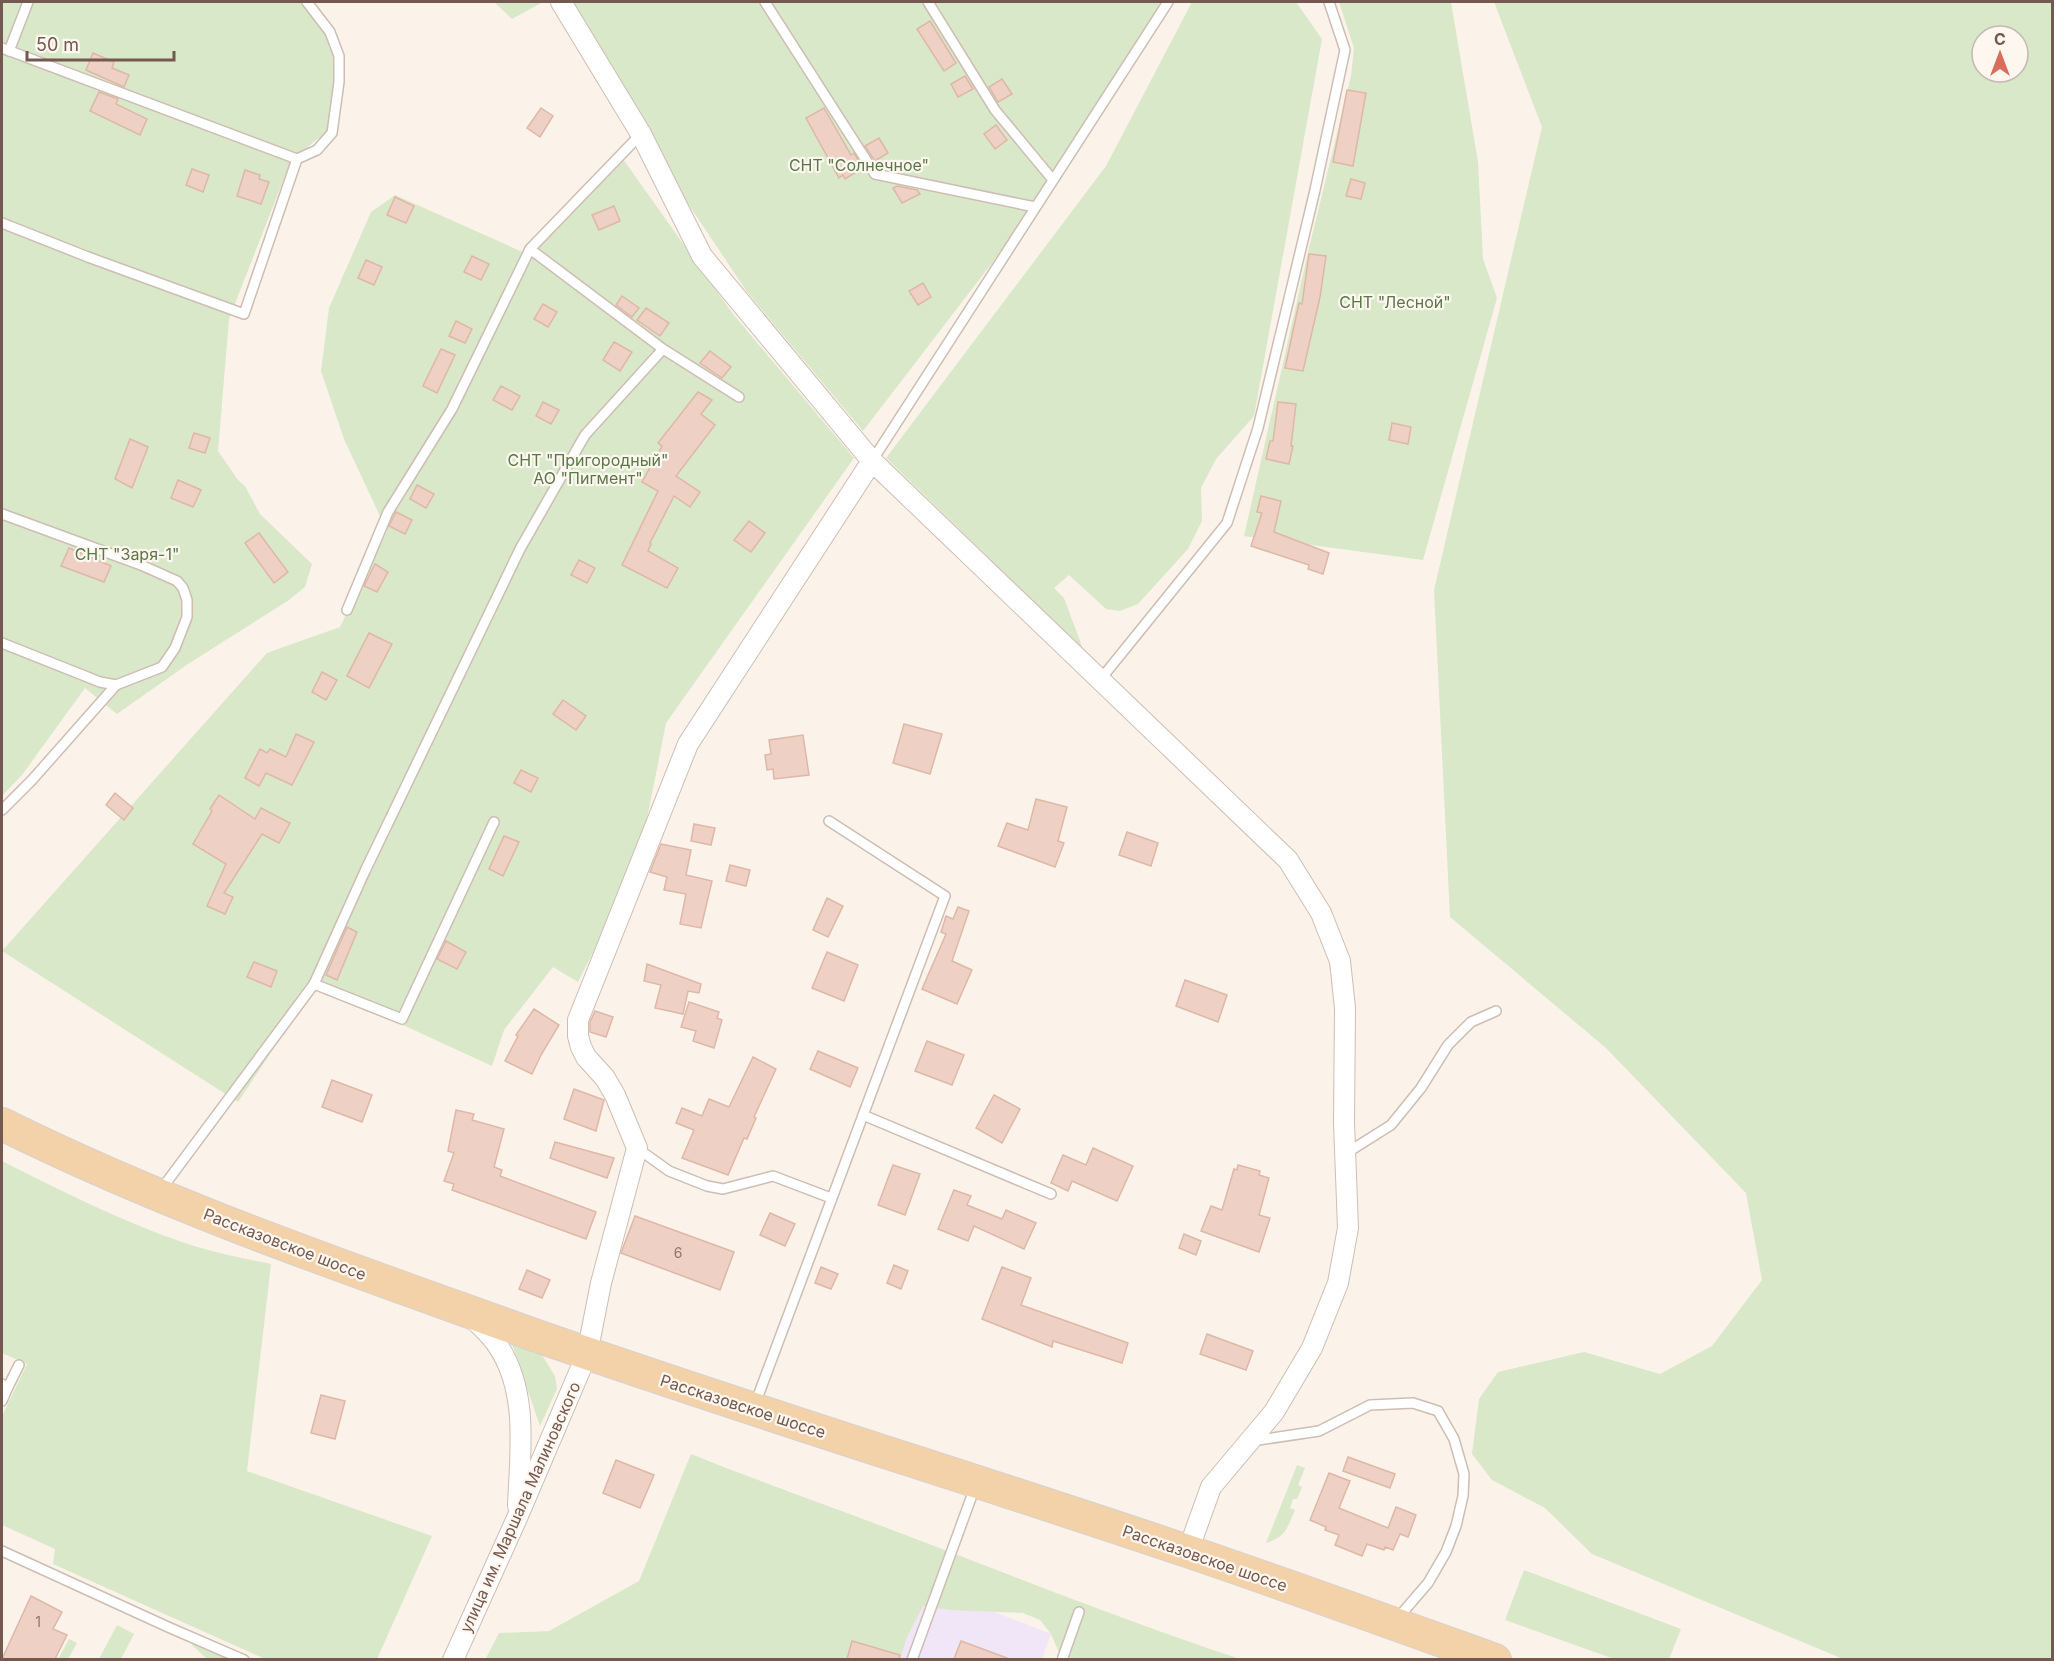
<svg xmlns="http://www.w3.org/2000/svg" width="2054" height="1661" font-family="Inter,sans-serif">
<rect width="100%" height="100%" fill="#fbf3ea"/>
<!-- education -->
<path fill="#f0e6f7" d="M938,1590L1051,1634L1042,1659L708,1660Z"/>
<!-- green -->
<g fill="#d8e8c9" fill-rule="evenodd">
<path d="M2,2H312L338,36L336,126L312,143L288,168L229,319L218,451L238,480L245,486L260,514L312,564L305,587L289,600L188,664L117,714L85,688L22,775L2,796Z"/>
<path d="M494,2H543L512,19Z"/>
<path d="M573,2H1163L1048,190L863,431L747,292L637,127Z"/>
<path d="M1192,2H1296L1322,39L1254,416L1216,459L1201,488L1202,521L1188,549L1138,604L1120,611L1106,609L1069,575L1054,588L1064,598L1083,649L886,458L1106,166Z"/>
<path d="M1339,2H1451L1478,162L1483,259L1497,298L1423,560L1244,536L1308,252L1351,76L1354,48Z"/>
<path d="M1494,2H2052V1659H1843L1592,1554L1545,1508L1492,1480L1472,1454L1479,1399L1498,1372L1584,1352L1660,1374L1712,1346L1762,1280L1746,1193L1606,1048L1450,917L1434,590L1542,127ZM1982,36H2018V72H1982Z"/>
<path d="M618,152L733,314L854,458L666,723L644,834L620,899L578,982L553,967L504,1030L492,1066L316,985L238,1102L2,951L267,653L340,627L387,531L344,439L321,371L329,308L371,212L395,195L525,253Z"/>
<path d="M2,1161C60,1190 120,1221 182,1242C211,1252 241,1258 271,1264L247,1471L432,1536L377,1659H265L53,1564L55,1549L2,1525V1416L27,1364L2,1353Z"/>
<path d="M512,1344L542,1355L555,1376L557,1389L540,1426Z"/>
<path d="M691,1454C763,1483 835,1508 908,1536C1018,1578 1128,1622 1240,1659H1062L1051,1634L1040,1620L1023,1613L951,1610L923,1606L907,1637L900,1659H874L877,1648L847,1658L852,1660H485L499,1633L549,1631L639,1581Z"/>
<path d="M1297,1465L1305,1468L1298,1485L1302,1487L1297,1499H1293L1290,1508L1295,1510C1287,1528 1286,1537 1266,1543Z"/>
<path d="M1524,1570L1681,1629L1669,1659H1614L1505,1620Z"/>
<path d="M117,1625L134,1634L121,1659H99Z"/>
<path d="M69,1639L77,1643L68,1659H58Z"/>
<path d="M195,1642L234,1659H207L192,1645Z"/>
</g>
<!-- building -->
<g fill="#eed1c4" stroke="#dfb7a6" stroke-width="1.5">
<path d="M930,21L956,63L944,71L917,29Z"/>
<path d="M93,53L114,62L112,68L129,75L124,87L86,70Z"/>
<path d="M965,76L973,89L958,97L951,84Z"/>
<path d="M1002,79L1012,94L998,102L989,87Z"/>
<path d="M1347,90L1366,93L1353,166L1333,162Z"/>
<path d="M99,92L118,99L116,104L147,119L140,135L90,111Z"/>
<path d="M541,108L553,116L540,137L527,128Z"/>
<path d="M824,108L851,155L854,153L863,168L845,179L843,175L839,178L806,118Z"/>
<path d="M996,125L1007,140L995,149L984,134Z"/>
<path d="M879,138L888,153L875,161L865,146Z"/>
<path d="M192,169L209,175L203,192L186,185Z"/>
<path d="M245,170L260,175L259,179L269,182L261,204L237,196Z"/>
<path d="M1351,179L1365,183L1361,199L1346,196Z"/>
<path d="M897,186L917,190L920,194L902,203L893,188Z"/>
<path d="M395,197L414,206L406,223L387,215Z"/>
<path d="M614,206L620,221L599,230L592,215Z"/>
<path d="M1309,254L1326,256L1320,297L1303,371L1285,368L1299,303L1302,304Z"/>
<path d="M472,256L489,264L481,280L464,272Z"/>
<path d="M366,260L382,267L374,285L358,278Z"/>
<path d="M923,283L931,297L918,305L909,291Z"/>
<path d="M622,296L639,308L632,317L616,305Z"/>
<path d="M543,304L557,312L548,327L534,319Z"/>
<path d="M646,308L669,323L660,336L637,320Z"/>
<path d="M456,321L472,329L465,343L449,336Z"/>
<path d="M614,342L632,352L620,371L603,360Z"/>
<path d="M441,349L455,355L437,393L423,386Z"/>
<path d="M710,351L731,367L722,378L700,363Z"/>
<path d="M501,386L520,396L512,410L493,400Z"/>
<path d="M698,392L712,400L701,414L715,425L676,476L700,492L690,507L674,496L650,543L651,544L648,551L678,568L667,588L622,565L658,491L642,482L662,446L658,443Z"/>
<path d="M543,402L559,410L551,424L536,416Z"/>
<path d="M1278,402L1296,404L1291,446H1293L1289,464L1266,459L1270,441H1273Z"/>
<path d="M1392,423L1411,427L1408,444L1389,440Z"/>
<path d="M194,433L210,438L205,453L189,448Z"/>
<path d="M130,439L148,447L132,488L115,479Z"/>
<path d="M178,480L201,490L193,507L171,498Z"/>
<path d="M417,485L434,494L426,508L410,499Z"/>
<path d="M1261,496L1281,501L1274,532L1329,553L1323,574L1308,569L1309,565L1251,546L1262,513L1257,512Z"/>
<path d="M396,512L412,520L405,534L389,526Z"/>
<path d="M749,521L765,533L751,552L734,540Z"/>
<path d="M259,533L288,572L274,583L245,543Z"/>
<path d="M69,548L111,566L104,582L61,566Z"/>
<path d="M579,560L595,568L587,583L571,575Z"/>
<path d="M375,564L388,572L377,592L364,586Z"/>
<path d="M369,633L392,644L369,688L347,676Z"/>
<path d="M322,672L337,680L326,700L312,692Z"/>
<path d="M563,700L586,716L576,730L553,714Z"/>
<path d="M904,724L942,734L930,774L893,763Z"/>
<path d="M296,734L314,742L292,785L266,773L259,786L245,778L260,749L267,753L270,749L286,757Z"/>
<path d="M803,735L809,775L774,779L773,769L767,770L765,755L771,754L769,740Z"/>
<path d="M521,770L538,778L531,792L514,783Z"/>
<path d="M115,793L133,808L124,820L106,805Z"/>
<path d="M219,795L255,819L261,808L290,823L279,843L262,834L224,893L233,897L225,914L207,906L226,864L193,844L212,811L210,809Z"/>
<path d="M1036,799L1067,807L1058,841L1064,843L1055,867L998,846L1007,823L1028,830Z"/>
<path d="M694,824L715,828L711,845L691,841Z"/>
<path d="M1127,832L1158,843L1151,866L1119,855Z"/>
<path d="M504,836L519,842L503,876L489,869Z"/>
<path d="M661,844L691,850L686,875L712,881L701,928L680,924L686,894L664,890L667,877L650,872Z"/>
<path d="M730,865L750,870L746,886L726,881Z"/>
<path d="M827,898L843,906L828,937L813,930Z"/>
<path d="M958,907L969,911L952,961L972,970L957,1004L922,989L946,934L941,932L946,916L953,919Z"/>
<path d="M347,927L357,932L337,980L326,975Z"/>
<path d="M446,941L466,952L457,969L437,959Z"/>
<path d="M827,952L858,965L844,1001L812,988Z"/>
<path d="M254,962L277,971L271,987L247,977Z"/>
<path d="M647,964L701,984L699,993L688,991L683,1014L655,1008L661,985L644,981Z"/>
<path d="M1185,980L1227,995L1218,1022L1176,1006Z"/>
<path d="M689,1002L719,1012L717,1018L722,1020L714,1048L693,1041L696,1031L681,1027Z"/>
<path d="M534,1009L559,1025L541,1055L532,1074L505,1061L518,1036L516,1035Z"/>
<path d="M595,1011L613,1017L606,1037L590,1032V1022Z"/>
<path d="M927,1041L964,1055L952,1085L915,1071Z"/>
<path d="M818,1051L858,1068L850,1087L810,1069Z"/>
<path d="M753,1057L776,1069L754,1117L756,1118L747,1139L744,1138L728,1175L682,1158L694,1130L676,1123L682,1108L702,1116L709,1099L729,1107Z"/>
<path d="M332,1080L372,1095L362,1122L322,1107Z"/>
<path d="M574,1089L604,1100L596,1131L564,1119Z"/>
<path d="M994,1095L1020,1109L1002,1143L976,1128Z"/>
<path d="M456,1110L474,1114L472,1120L504,1129L494,1167L502,1170L500,1176L596,1212L586,1239L452,1190L454,1184L444,1181L454,1153L448,1151Z"/>
<path d="M555,1142L614,1158L607,1178L550,1158Z"/>
<path d="M1093,1148L1133,1166L1117,1201L1072,1181L1068,1191L1051,1183L1063,1155L1086,1165Z"/>
<path d="M893,1165L920,1174L905,1215L878,1205Z"/>
<path d="M1238,1165L1260,1171L1259,1175L1269,1178L1259,1215L1270,1218L1259,1252L1201,1231L1211,1206L1222,1210L1234,1169L1237,1170Z"/>
<path d="M954,1190L971,1196L967,1205L1002,1219L1006,1210L1036,1223L1024,1249L974,1226L968,1241L938,1229Z"/>
<path d="M770,1213L795,1224L785,1246L760,1235Z"/>
<path d="M635,1216L734,1252L720,1290L621,1253Z"/>
<path d="M1184,1234L1201,1241L1196,1255L1179,1248Z"/>
<path d="M894,1265L908,1271L901,1289L887,1283Z"/>
<path d="M821,1267L838,1274L831,1289L815,1283Z"/>
<path d="M1002,1267L1031,1278L1021,1305L1128,1343L1122,1363L1053,1341L1052,1347L982,1319Z"/>
<path d="M527,1270L550,1280L542,1298L519,1289Z"/>
<path d="M1207,1334L1253,1351L1246,1370L1200,1354Z"/>
<path d="M321,1395L345,1401L335,1439L311,1433Z"/>
<path d="M1348,1457L1395,1474L1390,1488L1343,1471Z"/>
<path d="M616,1460L654,1475L640,1508L603,1493Z"/>
<path d="M1329,1473L1350,1481L1339,1508L1388,1528L1396,1507L1416,1515L1408,1537L1400,1534L1393,1550L1385,1547L1384,1550L1367,1544L1362,1556L1335,1545L1339,1535L1325,1530L1326,1527L1310,1520Z"/>
<path d="M31,1596L62,1612L53,1629L67,1635L55,1659H2Z"/>
<path d="M852,1641L900,1655L899,1659H847Z"/>
<path d="M961,1641L1007,1658V1659H954Z"/>
</g>
<g fill="none" stroke-linecap="round" stroke-linejoin="round">
<!-- service casing -->
<g stroke="#cebdb3" stroke-width="12">
<g id="service">
<path d="M765,2L875,174L1035,207"/>
<path d="M928,2L995,110L1053,180"/>
<path d="M2,48L297,159L244,314L88,257L2,223"/>
<path d="M9,51L28,2"/>
<path d="M297,159L317,150L332,133L339,82V56L330,32L307,2"/>
<path d="M663,349L739,397"/>
<path d="M872,461L1168,2"/>
<path d="M2,514L141,565L177,581L183,588L187,600V617L175,648L162,667L116,685L32,780L2,810"/>
<path d="M347,610L388,512L452,409L530,249L641,134"/>
<path d="M2,643L100,682L116,685"/>
<path d="M1100,680L1227,523L1258,428L1315,190L1345,50L1329,2"/>
<path d="M314,984L402,1019L494,822"/>
<path d="M863,1115L1051,1194"/>
<path d="M637,1148L669,1171L707,1186L723,1189L773,1176L831,1198"/>
<path d="M1345,1154L1391,1125L1421,1088L1448,1045L1471,1022L1496,1011"/>
<path d="M160,1191L314,984L365,871L520,549L585,435L663,349L530,249"/>
<path d="M2,1384L8,1387L2,1401"/>
<path d="M8,1387L19,1365"/>
<path d="M755,1404L945,896L829,821"/>
<path d="M1252,1441L1319,1431L1370,1405L1413,1403L1438,1411L1454,1439L1464,1474L1463,1496L1456,1526L1446,1552L1428,1583L1397,1619"/>
<path d="M2,1551L168,1627L244,1660"/>
<path d="M912,1660L975,1487"/>
<path d="M1062,1660L1079,1612"/>
</g>
</g>
<!-- minor casing -->
<g stroke="#cebdb3" stroke-width="22">
<g id="minor">
<path d="M561,2L641,134L702,256L872,461"/>
<path d="M473,1318C481,1327 492,1336 498,1346C529,1392 520,1453 518,1506"/>
<path d="M453,1660L517,1518L587,1354L601,1283L637,1148L615,1095L605,1078L586,1057L581,1047L578,1036V1020L688,744L872,461L1288,860L1321,913L1340,961L1345,1008L1344,1123L1348,1228L1338,1283L1312,1348L1274,1412L1211,1487L1188,1551"/>
</g>
</g>
<!-- primary casing -->
<g stroke="#d8d1ce" stroke-width="34">
<path id="primary" d="M2,1124C169,1207 345,1267 520,1330C741,1408 965,1476 1187,1551C1290,1586 1392,1623 1495,1660"/>
</g>
<!-- service -->
<use href="#service" stroke="#fff" stroke-width="9"/>
<!-- minor -->
<use href="#minor" stroke="#fff" stroke-width="20"/>
<!-- primary -->
<use href="#primary" stroke="#f3d2a9" stroke-width="32"/>
</g>
<g text-anchor="middle" stroke-width="4.5" stroke-linejoin="round" paint-order="stroke">
<!-- number labels -->
<g font-size="14" fill="#92776c">
<text x="678" y="1258">6</text>
<text x="38" y="1627">1</text>
</g>
<!-- park labels -->
<g font-size="16" fill="#5a7848" stroke="#fef7f0">
<text x="859" y="171">СНТ "Солнечное"</text>
<text x="1395" y="308">СНТ "Лесной"</text>
<text x="588" y="466">СНТ "Пригородный"<tspan x="588" dy="18">АО "Пигмент"</tspan></text>
<text x="127" y="560">СНТ "Заря-1"</text>
</g>
<!-- street labels -->
<g font-size="16" fill="#73594f" stroke="#fef7f0">
<text transform="translate(285 1244) rotate(21)" y="6">Рассказовское шоссе</text>
<text transform="translate(743 1406) rotate(18)" y="6">Рассказовское шоссе</text>
<text transform="translate(520 1507) rotate(-66)" y="6">улица им. Маршала Малиновского</text>
<text transform="translate(1205 1558) rotate(19)" y="6">Рассказовское шоссе</text>
</g>
</g>
<!-- border -->
<rect width="2054" height="1661" fill="none" stroke="#73594f" stroke-width="6"/>
<!-- north arrow -->
<g transform="translate(2000 54)"><circle r="28" fill="#fef7f0" stroke="#c6b8b0" stroke-width="1.5"/>
<path d="M0-4.5L10 22L0 15L-10 22Z" fill="#d96d5b"/>
<text y="-9" font-size="16" font-weight="bold" text-anchor="middle" fill="#73594f">С</text>
</g>
<!-- scale -->
<path d="M27 51v9h147v-9" fill="none" stroke="#73594f" stroke-width="3"/>
<text x="36" y="51" font-size="18" fill="#73594f" stroke="#fef7f0" stroke-width="4.5" paint-order="stroke">50 m</text>
</svg>
